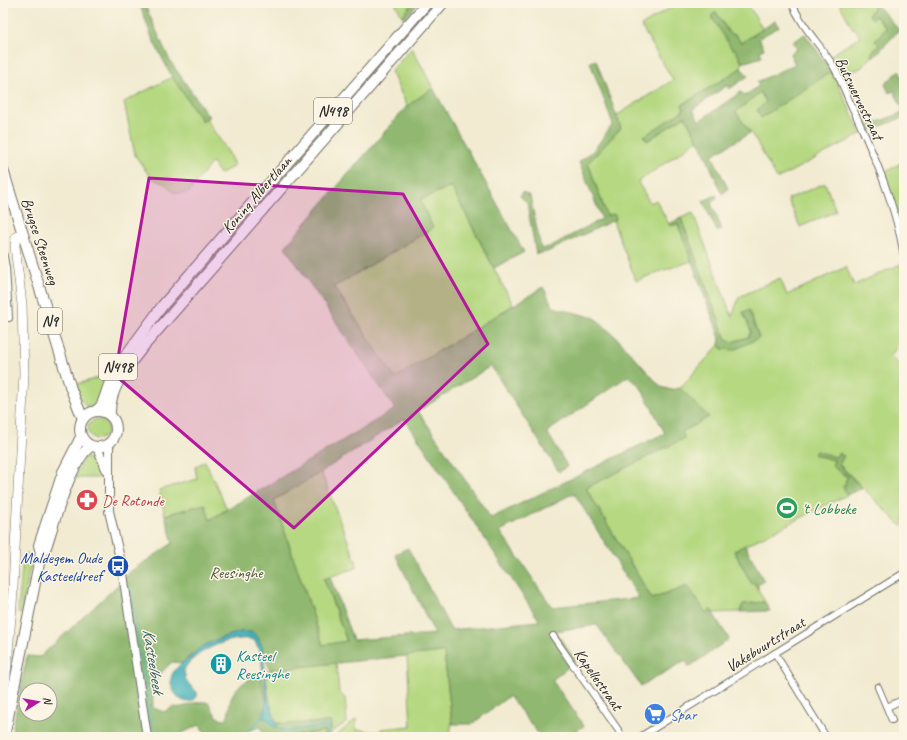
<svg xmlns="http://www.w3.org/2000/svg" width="907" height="740" font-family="Caveat,sans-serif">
<rect width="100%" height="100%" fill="#fcf5e5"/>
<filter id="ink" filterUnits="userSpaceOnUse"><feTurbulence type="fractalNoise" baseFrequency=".025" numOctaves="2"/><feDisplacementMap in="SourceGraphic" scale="8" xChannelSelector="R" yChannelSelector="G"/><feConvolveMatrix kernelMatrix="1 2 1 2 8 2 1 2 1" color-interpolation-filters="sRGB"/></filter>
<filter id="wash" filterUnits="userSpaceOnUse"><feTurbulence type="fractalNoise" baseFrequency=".012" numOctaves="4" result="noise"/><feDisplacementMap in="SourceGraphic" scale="16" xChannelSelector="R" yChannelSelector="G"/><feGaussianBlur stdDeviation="0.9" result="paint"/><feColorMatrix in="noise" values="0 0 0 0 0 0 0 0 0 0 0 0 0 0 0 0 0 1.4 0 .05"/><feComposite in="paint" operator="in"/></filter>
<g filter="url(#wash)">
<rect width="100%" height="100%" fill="#f2ebd2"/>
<!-- green -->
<g fill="#b5d881" stroke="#708256">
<path d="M395,3H413L402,16Z"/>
<path d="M678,3H747L763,29L741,43L729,33L716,13L712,16L735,48L742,63L741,68L682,105L684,109L647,141L685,116L698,140L638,182L650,203L656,200L670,226L678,224L692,261L658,272L636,281L613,221L616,219L607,217L588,163L620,128L616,116L673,80L641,26Z"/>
<path d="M839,3H873L875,6L869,14L876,16L886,28L875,41L879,45L871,54L873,56L862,67L842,77L830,56L860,37L855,28L853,29Z"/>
<path d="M412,48L433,88L407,106L391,71Z"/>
<path d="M832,71L861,134L777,179L755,139L736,112L760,92L766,102L762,117Z"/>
<path d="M172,77L202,120L206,119L230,155L234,166L220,174L212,162L188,193H174L165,184L151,178L135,155L124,102Z"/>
<path d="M904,161V235L884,173Z"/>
<path d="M825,183L836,211L800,227L788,199Z"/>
<path d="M451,186L513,305L395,379L334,286L432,228L420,200Z"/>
<path d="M693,213L732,317L739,297L780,278L787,295L846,267L854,285L901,264L904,281V335L891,356L904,370V524L901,526L839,464L843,456L836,458L815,455L834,460L832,466L848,478L847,484L843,486L847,495L734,551L752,584L754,582L765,602L743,604L740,612L713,613L711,610L706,613L688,586L652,599L586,488L684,438L682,432L709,417L680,388L719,345L722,349L759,338L749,310L743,312L751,331L748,338L732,342L726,340L681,218Z"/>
<path d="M116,358L119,361L95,408L86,406L78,396L74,385L105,376Z"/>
<circle cx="98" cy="429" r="10"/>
<path d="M84,457L93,460L99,459L104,478H75Z"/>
<path d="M205,461L227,509L209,520L205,504L165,515L159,490L197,479L195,467Z"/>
<path d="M321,472L358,567L324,579L347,642L323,645L274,500Z"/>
<path d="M26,553L32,556L21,614L18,613L23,557Z"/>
<path d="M444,652L452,724L449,737H335L356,719V730C364,729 371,733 379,732L381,729L411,726L407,655Z"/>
<path d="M336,663L339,692L345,698L347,722L333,731L331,730L330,722L287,724L271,722L260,674L270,670Z"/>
<path d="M325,731L323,737H288Z"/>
</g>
<!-- forest -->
<g fill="#90b86f" stroke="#5e724d" fill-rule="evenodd">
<path d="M144,3L170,61L209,117L202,121L172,77L152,38L140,5Z"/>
<path d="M413,3H419L404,19L402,16Z"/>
<path d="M877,5L899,30L874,57L871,54L879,45L875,41L886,28L876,16L872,19L869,14Z"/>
<path d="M716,12L729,33L736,35L741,43L775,21L779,27L759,38L764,49L760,51L762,57L742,63L735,49H732L711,16Z"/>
<path d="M805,34L832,71L761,118L757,110L766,102L760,92L736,112L750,133L712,155L728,189L722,194L706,156L685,116L647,141L644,136L684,110L682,105L741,68L748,76L729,89L726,86L693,109L699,121L741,92L744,96L759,86L757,82L795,64L790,54L797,49L793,42Z"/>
<path d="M596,60L621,128L588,163L607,216L614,214L616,219L547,252L536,254L527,203L520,196L523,192L530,196L541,249L549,247L602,219L579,162L593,151L613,124L590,62Z"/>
<path d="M899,71L904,80V107L902,108L894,91L889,93L885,84Z"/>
<path d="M433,88L524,252L494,268L451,186L420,200L433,228L334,287L395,378L543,287L553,307L595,318L617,338L661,387L671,390L680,388L709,417L682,432L685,438L586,488L652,599L688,586L706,613L711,610L729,639L689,667L686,660L641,686L597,625L555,631L576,661L552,680L584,726L566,737H541L509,696L472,724H452L444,652L270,670L258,637L241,632L220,638L197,650L182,663L172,662C153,680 152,682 153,708L164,712L173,707C186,710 196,698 209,703L216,716L222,720L227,718C230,711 229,705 231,699C234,686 250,679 260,674L271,722L285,724L331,722V737H323L325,731L288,737H266L260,727L230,737H209L199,725L174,737H11L27,656L40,657L118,585L131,571L173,543L165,515L205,504L210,520L395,409L285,247L407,106ZM491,366L559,472L567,466L547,432L628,376L640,386L665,433L491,518L418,411ZM405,419L539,620V621L451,630L408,548L395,554L435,634L353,640L330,577L324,579L347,641L323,645L274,500L321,472L402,420ZM574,493L639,598L552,607L500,531ZM26,690H50V714H26Z"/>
<path d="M904,112V117L867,132L865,127Z"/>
<path d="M716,195L717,198L711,203L722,229L717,231L703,201Z"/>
<path d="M681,218L726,340L732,342L748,337L751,331L743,312L749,310L759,338L734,350L722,349L719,345L720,338L678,224L670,226L669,224Z"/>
<path d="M816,451L836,457L838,453L844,456L839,465L862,488L847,495L843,486L846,484L845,481L848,477L832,466L834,460L814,455Z"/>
<path d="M745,545L764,581L758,584V589L754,583L752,584L734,551Z"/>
<path d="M765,602L770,611L740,612L743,604Z"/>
</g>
<!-- water -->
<path fill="#3eaeb8" stroke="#346c72" d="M241,632H252L258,637L262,646L269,699L278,728L272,726L269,720L262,718L267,700L260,651L254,640C234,634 193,651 184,670L186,681L197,692V697C185,711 169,691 171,678C173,669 182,663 189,658C193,655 195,652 198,649C211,641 226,636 241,632Z"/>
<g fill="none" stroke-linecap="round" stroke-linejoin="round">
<!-- stream -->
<g stroke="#3eaeb8" stroke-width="1.5">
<path d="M130,588L154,737"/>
<path d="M278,728L286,731L327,726L329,727L327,737"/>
<path d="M228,737H237"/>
<path d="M238,737L245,735L262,717"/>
</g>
</g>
</g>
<g filter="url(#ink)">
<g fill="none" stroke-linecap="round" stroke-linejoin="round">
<!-- minor casing -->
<g stroke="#716e65" stroke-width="8">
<g id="minor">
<path d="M792,3C802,28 822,46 835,69C842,82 847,97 854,111C875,157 896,206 904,256"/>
<path d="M3,251L6,268"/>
<path d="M3,268H6L9,318"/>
<path d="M553,636L623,737"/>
<path d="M775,653L826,737"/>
<path d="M878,687L892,720"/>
<path d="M887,707L904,699"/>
<path d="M640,737L904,573"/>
</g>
</g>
<!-- tertiary casing -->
<g stroke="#716e65" stroke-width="10">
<g id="tertiary">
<path d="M109,444V511L122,567L147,737"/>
<path d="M97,447L106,469"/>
</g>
</g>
<!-- secondary casing -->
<g stroke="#716e65" stroke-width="10">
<path id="secondary" d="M3,708L12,606L24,374L22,305L15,246L16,237L22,233"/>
</g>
<!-- primary casing -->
<g stroke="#716e65" stroke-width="12">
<g id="primary">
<path d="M3,170L71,389L83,419"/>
<path d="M97,410L102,405L111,379L123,359L163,305L427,3"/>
<circle cx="98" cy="429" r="18"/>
<path d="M110,414C109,388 128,366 143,347L443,3"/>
<path d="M41,553L46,547C54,523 71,459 91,446"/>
<path d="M4,737L41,553L39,545L63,472L81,437"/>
</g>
</g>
<!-- minor -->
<use href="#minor" stroke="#fff" stroke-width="6"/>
<!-- tertiary -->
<use href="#tertiary" stroke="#fff" stroke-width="8"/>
<!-- secondary -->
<use href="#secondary" stroke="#fff" stroke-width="9"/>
<!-- primary -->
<use href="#primary" stroke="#fff" stroke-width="10"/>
</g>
</g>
<!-- marked area -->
<path fill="#b5179e" fill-opacity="0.2" stroke="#b5179e" stroke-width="3" stroke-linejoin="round" d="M149,178L403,194L488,344L294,528L115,375Z"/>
<!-- icons -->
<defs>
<g id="pharmacy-disc" transform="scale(1.15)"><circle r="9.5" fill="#e0444e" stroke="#fcf5e5"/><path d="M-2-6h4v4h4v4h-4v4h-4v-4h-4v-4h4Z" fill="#fff"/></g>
<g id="stadium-disc" transform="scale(1.15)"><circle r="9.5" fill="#2e9e5b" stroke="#fcf5e5"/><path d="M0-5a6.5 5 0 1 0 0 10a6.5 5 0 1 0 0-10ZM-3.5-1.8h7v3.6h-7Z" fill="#fff"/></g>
<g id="bus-disc" transform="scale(1.15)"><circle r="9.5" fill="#1a4fb4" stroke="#fcf5e5"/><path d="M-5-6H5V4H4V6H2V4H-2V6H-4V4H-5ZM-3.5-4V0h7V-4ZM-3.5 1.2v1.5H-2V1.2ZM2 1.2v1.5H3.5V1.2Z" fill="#fff"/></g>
<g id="building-disc" transform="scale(1.15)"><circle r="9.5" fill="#0f9aa8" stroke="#fcf5e5"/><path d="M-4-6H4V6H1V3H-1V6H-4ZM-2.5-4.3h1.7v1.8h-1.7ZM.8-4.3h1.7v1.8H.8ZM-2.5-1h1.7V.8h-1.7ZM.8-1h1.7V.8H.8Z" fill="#fff"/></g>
<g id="supermarket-disc" transform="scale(1.15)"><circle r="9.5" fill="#3f7fe0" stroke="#fcf5e5"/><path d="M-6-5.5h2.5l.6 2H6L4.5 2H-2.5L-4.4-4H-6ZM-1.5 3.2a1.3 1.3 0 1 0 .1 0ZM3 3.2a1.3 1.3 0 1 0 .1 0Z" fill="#fff"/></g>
</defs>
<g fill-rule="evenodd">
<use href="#pharmacy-disc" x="87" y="500"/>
<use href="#stadium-disc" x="787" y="508"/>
<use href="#bus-disc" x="118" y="566"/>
<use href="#building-disc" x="221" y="664"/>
<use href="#supermarket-disc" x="655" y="714"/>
</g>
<g text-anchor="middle" stroke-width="3" stroke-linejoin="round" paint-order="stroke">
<!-- shield labels -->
<g fill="#fcf5e5" stroke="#6a6863" stroke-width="1">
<rect x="314" y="98" width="38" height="26" rx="3"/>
<rect x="38" y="308" width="24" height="26" rx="3"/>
<rect x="99" y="354" width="38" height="26" rx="3"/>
</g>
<g font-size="15" font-weight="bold" fill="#2b2b2b">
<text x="333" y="116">N498</text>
<text x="50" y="326">N9</text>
<text x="118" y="372">N498</text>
</g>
<!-- street labels -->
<g font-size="16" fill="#2b2b2b" stroke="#fcf5e5">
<text transform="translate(860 98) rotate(64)" y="6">Butswervestraat</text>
<text transform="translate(256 194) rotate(-49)" y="6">Koning Albertlaan</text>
<text transform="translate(41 241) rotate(72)" y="6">Brugse Steenweg</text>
<text transform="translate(765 644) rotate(-32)" y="6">Vakebuurtstraat</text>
<text transform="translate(599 679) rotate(55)" y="6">Kapellestraat</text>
</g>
<!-- health labels -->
<g font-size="16" fill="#be3a42" stroke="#fcf5e5" text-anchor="start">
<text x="102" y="506">De Rotonde</text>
</g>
<!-- leisure labels -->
<g font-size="16" fill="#27864d" stroke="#fcf5e5" text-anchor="start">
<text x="802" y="514">'t Lobbeke</text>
</g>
<!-- transit labels -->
<g font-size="16" fill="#164399" stroke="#fcf5e5" text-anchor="end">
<text x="102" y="563">Maldegem Oude<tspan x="102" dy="18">Kasteeldreef</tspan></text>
</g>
<!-- park labels -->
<g font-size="16" fill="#4e5640" stroke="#fcf5e5">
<text x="236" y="578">Reesinghe</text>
</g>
<!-- culture labels -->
<g font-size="16" fill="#0d838f" stroke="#fcf5e5" text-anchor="start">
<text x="236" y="661">Kasteel<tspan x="236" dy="18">Reesinghe</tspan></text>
</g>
<!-- shop labels -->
<g font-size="16" fill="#366cbe" stroke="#fcf5e5" text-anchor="start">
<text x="670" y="720">Spar</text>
</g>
<!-- water labels -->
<g font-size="17" font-style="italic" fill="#335f63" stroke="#fcf5e5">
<text transform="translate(154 661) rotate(81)" y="6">Kasteelbeek</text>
</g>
</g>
<!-- margin -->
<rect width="907" height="740" fill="none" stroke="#fcf5e5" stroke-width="16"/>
<!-- north arrow -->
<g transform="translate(38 702) rotate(79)"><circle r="19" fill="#fcf5e5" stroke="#a8a49b"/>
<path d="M0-3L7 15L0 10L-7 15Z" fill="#b5179e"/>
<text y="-6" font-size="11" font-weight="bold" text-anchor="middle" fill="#2b2b2b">N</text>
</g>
</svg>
